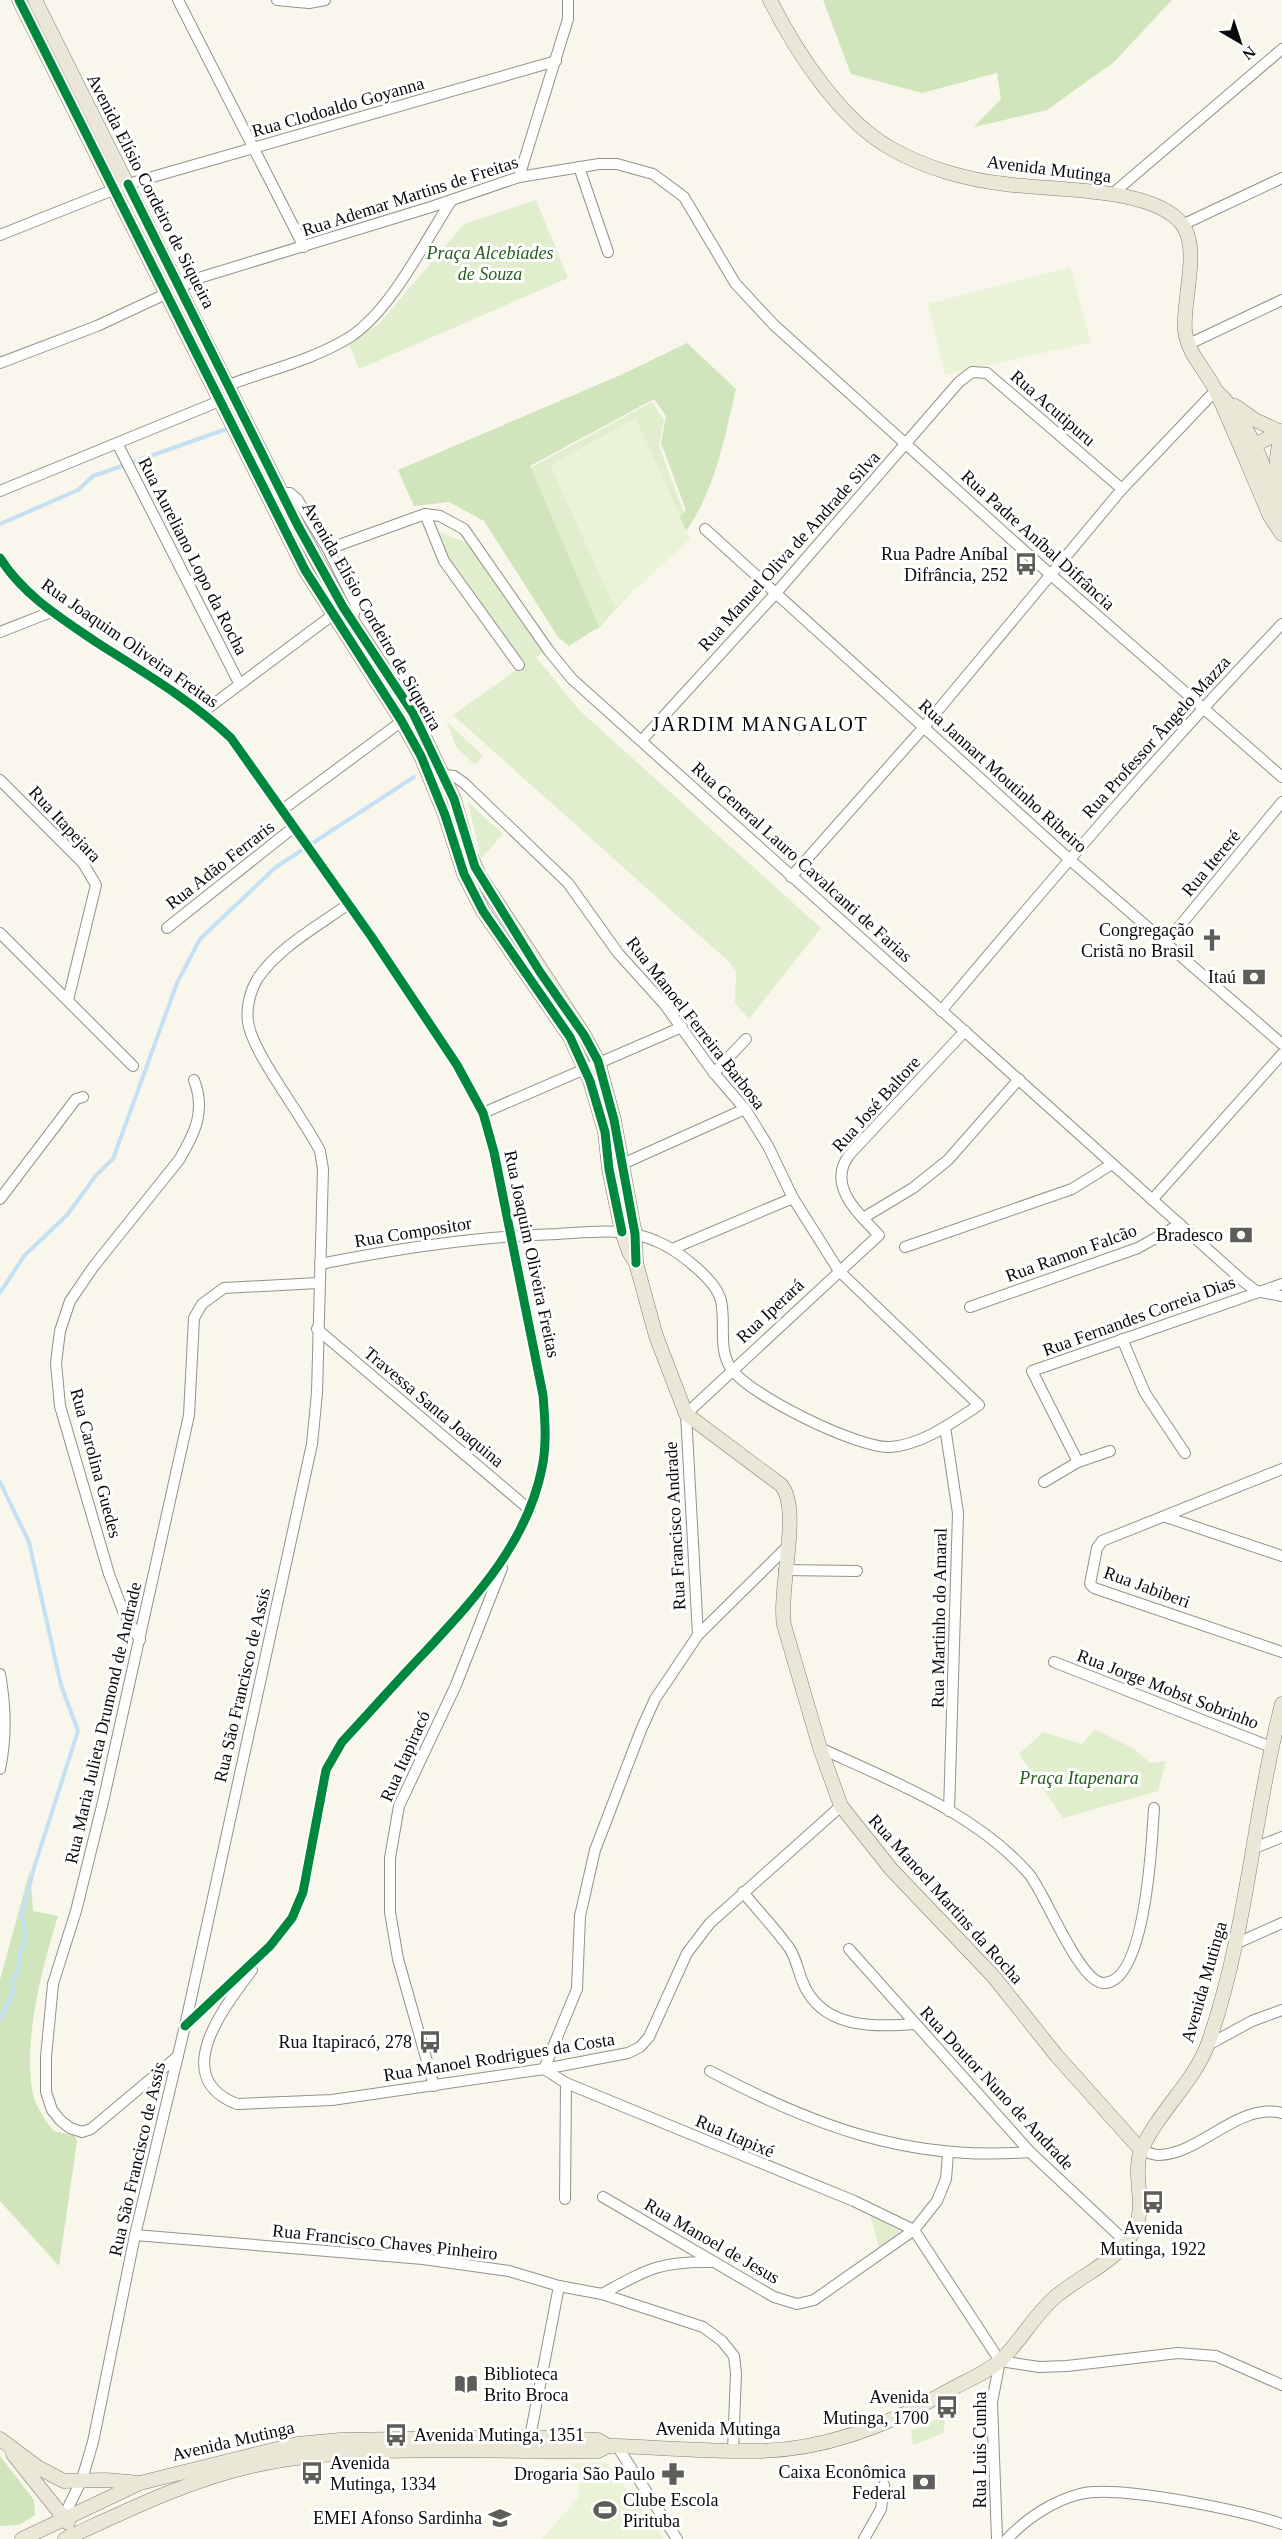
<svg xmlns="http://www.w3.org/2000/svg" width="1282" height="2539" font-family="Georgia,serif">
<rect width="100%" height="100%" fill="#f9f7ec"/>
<!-- green -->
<g fill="#e0eecd">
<path d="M536,200L568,278L359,369L349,344L379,324L464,224Z"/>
<path d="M652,402L664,420L659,446L684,513L674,546L597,630L528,469Z"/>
<path d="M432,529L467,543L547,650L536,657L579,710L821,928L749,1019L735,1003L736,971L728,961L453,715L526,663L523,664L446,558Z"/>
<path d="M447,722L483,756L475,765L456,747Z"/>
<path d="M468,802L503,834L481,859Z"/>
<path d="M1095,1729L1134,1749L1150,1763L1166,1761L1158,1791L1063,1818L1019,1754L1043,1732L1082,1744Z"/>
<path d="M870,2214L900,2232L879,2247Z"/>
<path d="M945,2415L944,2433L913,2445L911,2431Z"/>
</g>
<!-- forest -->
<g fill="#d0e5bb">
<path d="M823,0H1172L1114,62L1047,110L974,127L1001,99L997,73L922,93L851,74Z"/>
<path d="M687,343L736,389C724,440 713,503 676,543L672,528L686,510L661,443L666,416L654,399L530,466L599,627L569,646L558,637L484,521L449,502L414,506L398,470L623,374Z"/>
<path d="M30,1870L33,1911L58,1916C42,1969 24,2034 32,2090C35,2106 44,2119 54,2131L75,2136L77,2141L59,2266L0,2201V1980Z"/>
<path d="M0,2456L34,2500L35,2515L19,2525L0,2526Z"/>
</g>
<!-- pitch -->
<g fill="#eaf2d7">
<path d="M1070,267L1091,342L945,375L928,304Z"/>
<path d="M636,418L690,539L615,608L550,465Z"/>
<path d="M606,2462L664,2539H542L579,2497L575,2463Z"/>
</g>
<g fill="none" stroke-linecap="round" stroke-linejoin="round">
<!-- stream -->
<g stroke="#c4e0f2" stroke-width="4">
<path d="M0,524L78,490L93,476L224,430"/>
<path d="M0,1293L24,1256L67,1215L97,1174L113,1159L177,983L200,939L276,867L414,777"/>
<path d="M0,1482L29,1542L61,1685L78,1731L34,1868L22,1916L26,1940L20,1952L18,1971L12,1982L13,1993L0,2019"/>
</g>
<!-- minor casing -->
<g stroke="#92918c" stroke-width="12">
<g id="minor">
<path d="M178,0L304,247"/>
<path d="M277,0L309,3L325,0"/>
<path d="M579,167L608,252"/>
<path d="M519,177L568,19V0"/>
<path d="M1111,195L1282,49"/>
<path d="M1182,225L1282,178"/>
<path d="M0,235L128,184L556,61"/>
<path d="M1189,344L1282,300"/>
<path d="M0,363L97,326L202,277L431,207L519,177L599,164H617L653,174L684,197L735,283L774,325L1051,575L1282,777"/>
<path d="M221,388C263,371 312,361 350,337C391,310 424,243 451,201"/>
<path d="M118,445L239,683"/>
<path d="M0,491L227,398"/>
<path d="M281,493H290L297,499L328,549L356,605L352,622"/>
<path d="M425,514L444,561L519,665"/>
<path d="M705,529L1069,859L1282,1044"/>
<path d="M328,549L425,514L440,516L464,529L549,651L572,679L1243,1281L1256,1291L1282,1296"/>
<path d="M0,558C23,595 61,618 96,642C143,672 191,700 231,738L371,936L457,1065L483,1113L494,1152L543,1395C545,1420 547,1444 542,1468C527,1543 476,1597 426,1651C397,1681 370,1712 342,1742L326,1770L303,1892L292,1918L270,1946L185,2026"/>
<path d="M0,632L51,612"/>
<path d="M203,712L338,611"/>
<path d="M642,740L776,593L959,382L972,372L987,373L1122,489"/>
<path d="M0,780L83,863L96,885L68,1000"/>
<path d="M282,810L413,713"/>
<path d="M791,877L924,727L1122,489L1216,390"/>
<path d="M167,928L294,827"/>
<path d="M0,933L133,1066"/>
<path d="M1165,944L1282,802"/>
<path d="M941,1011C1052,879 1163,749 1282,624"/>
<path d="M714,1073L746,1039"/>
<path d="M483,1113L682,1027"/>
<path d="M618,1166L745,1109"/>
<path d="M0,1199L76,1099L83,1097"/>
<path d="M1152,1200L1282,1054"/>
<path d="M863,1218L913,1188L948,1160L1019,1079"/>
<path d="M905,1247L1072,1189L1112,1164"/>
<path d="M672,1249L793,1198"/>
<path d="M320,1264C399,1248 477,1236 558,1234C591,1232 625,1227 656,1241C676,1249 717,1280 721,1301C726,1323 718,1347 730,1367C746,1394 859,1449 890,1447C922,1445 953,1422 979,1405L839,1271L793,1198L768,1146L745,1109L714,1073L665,1005L618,953L568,883L464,783L454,776L437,774"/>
<path d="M970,1307L1138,1248L1180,1224"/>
<path d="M317,1329L530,1510"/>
<path d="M1122,1339L1145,1393L1185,1453"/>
<path d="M945,1427L958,1513L949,1811"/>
<path d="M1078,1462L1032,1371L1282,1284"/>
<path d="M1282,1469L1102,1541L1097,1548L1090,1584L1094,1588L1282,1652"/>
<path d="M1044,1482L1078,1462L1110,1451"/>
<path d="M1166,1517L1282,1556"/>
<path d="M788,1546L698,1635L655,1699L641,1730L595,1850L580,1916L577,1989L544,2069L566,2083L854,2201L914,2230L1000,2361"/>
<path d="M784,1570L857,1571"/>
<path d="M698,1635L686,1414L879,1235C857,1213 826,1184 850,1154L965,1031"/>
<path d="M140,1640L123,1611L109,1574L60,1406L56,1363L60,1331L70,1301L94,1266L179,1160C195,1133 206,1111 194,1080"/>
<path d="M1054,1662L1271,1747"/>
<path d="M0,1674C6,1707 7,1736 0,1769"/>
<path d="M820,1748C892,1781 976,1813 1029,1874C1045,1893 1080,1984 1104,1983C1146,1982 1152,1840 1154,1808"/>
<path d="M1252,1849L1282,1837"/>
<path d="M743,1892C758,1911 776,1929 790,1949C798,1962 799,1978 807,1991C829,2029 877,2027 915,2024"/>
<path d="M1235,1944L1282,1923"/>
<path d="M849,1949L1030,2152L1127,2243"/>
<path d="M252,1970C225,2006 168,2077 237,2104L332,2100L544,2069L628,2053L640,2047L649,2037L687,1953L710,1923L841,1806"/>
<path d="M1208,2045L1252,2021L1282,2010"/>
<path d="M178,2056L91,2129L82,2132L70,2128L60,2120L52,2110L46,2092V2057L53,1984L76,1911L103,1802L189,1415L194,1318L202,1304L224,1288L318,1283"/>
<path d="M710,2071C814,2126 910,2162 1030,2152"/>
<path d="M434,2086L398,1959L390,1912V1858L399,1806L456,1685L502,1568"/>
<path d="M1141,2150C1146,2152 1153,2155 1159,2155C1201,2154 1238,2102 1282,2113"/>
<path d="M603,2197L774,2297L797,2304L814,2300L914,2230L937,2201L946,2179L948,2153"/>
<path d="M565,2199L566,2083"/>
<path d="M135,2235L423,2259L509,2271L559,2286L602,2294L703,2327L722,2341L734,2356L736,2373L733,2450"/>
<path d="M602,2294C646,2270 659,2261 711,2262"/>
<path d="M1000,2361L1039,2367L1067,2366L1178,2353L1216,2356L1282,2385"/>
<path d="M530,2437L559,2286"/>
<path d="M617,2446L677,2539"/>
<path d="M63,2518L82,2479L93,2442L135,2235L185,2026L312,1444L317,1393L323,1169L320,1151C304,1118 252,1053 248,1022C246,1008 250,991 258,978C278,948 318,926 347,905"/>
<path d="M864,2539L881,2509L884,2485"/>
<path d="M997,2539L992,2402L1000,2361"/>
<path d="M1007,2539C1026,2519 1052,2501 1080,2494C1118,2484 1243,2511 1282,2524"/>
</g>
</g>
<!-- major casing -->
<g stroke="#7f7e79" stroke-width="15">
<g id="major">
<path d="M19,0L305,570L401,720L421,756L445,815L464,874L483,911L570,1037L590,1081L605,1132L609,1169L622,1232L629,1252L636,1263"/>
<path d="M35,0L297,524L343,607L413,713L454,799L469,852L479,875L584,1035L598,1061L614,1120L635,1234L636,1263L656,1336L686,1414L781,1485C802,1509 778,1589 784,1625L820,1748L841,1806L891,1869L994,1977L1056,2055L1141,2150"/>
<path d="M770,0C796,52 841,121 892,149C925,168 968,180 1005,184C1051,191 1152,186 1182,224C1201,249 1182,301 1185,331C1188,355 1207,371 1216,391C1235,432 1252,475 1270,516L1282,534"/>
<path d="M1217,392C1250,421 1272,481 1280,524"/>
<path d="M1235,406L1255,420L1281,432L1277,457L1278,501"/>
<path d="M1247,449L1282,431"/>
<path d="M0,2439L39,2468L64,2481L106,2480L140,2483"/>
<path d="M13,2454L68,2523"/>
<path d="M22,2539L140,2483L297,2444L340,2440L530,2437L598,2440L608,2446"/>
<path d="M65,2539C126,2511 186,2481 252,2466C359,2442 488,2453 598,2451L608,2446H617C665,2448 713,2452 761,2451C826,2449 891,2424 946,2392C963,2382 987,2373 1001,2360C1020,2342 1033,2317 1053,2299C1079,2275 1120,2262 1135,2228C1147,2204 1131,2172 1142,2149C1159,2110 1195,2082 1209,2041C1247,1932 1253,1815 1282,1704"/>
</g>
</g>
<!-- minor -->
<use href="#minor" stroke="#fefefc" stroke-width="10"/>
<!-- major -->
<use href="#major" stroke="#ebe7d7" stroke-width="14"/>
<!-- cycleway casing -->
<g stroke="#fff" stroke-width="13">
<g id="cycleway">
<path d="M19,0L305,570L401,720L421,756L445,815L464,874L483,911L570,1037L590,1081L605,1132L609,1169L622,1232"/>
<path d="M128,184L297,524L343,607L413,713L454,799L475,867L540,972L584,1035L598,1061L614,1120L635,1234L636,1263"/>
<path d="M0,558C23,595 61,618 96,642C143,672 191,700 231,738L371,936L457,1065L483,1113L494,1152L543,1395C545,1420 547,1444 542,1468C527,1543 476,1597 426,1651C397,1681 370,1712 342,1742L326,1770L303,1892L292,1918L270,1946L185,2026"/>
</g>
</g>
<!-- cycleway -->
<use href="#cycleway" stroke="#00873e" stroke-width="9"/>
</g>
<!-- icons -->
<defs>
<g id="bus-bare" transform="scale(1.8)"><path d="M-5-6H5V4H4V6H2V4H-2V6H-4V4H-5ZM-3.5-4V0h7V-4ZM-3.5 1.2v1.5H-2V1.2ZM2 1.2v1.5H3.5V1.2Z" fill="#5e5d59" stroke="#fff" stroke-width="2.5" paint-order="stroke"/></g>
<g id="church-bare" transform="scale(1.8)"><path d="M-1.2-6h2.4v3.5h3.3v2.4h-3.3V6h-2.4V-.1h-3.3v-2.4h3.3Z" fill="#5e5d59" stroke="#fff" stroke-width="2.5" paint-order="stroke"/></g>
<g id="bank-bare" transform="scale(1.8)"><path d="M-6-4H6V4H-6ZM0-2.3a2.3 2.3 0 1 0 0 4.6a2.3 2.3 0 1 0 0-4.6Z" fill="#5e5d59" stroke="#fff" stroke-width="2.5" paint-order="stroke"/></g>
<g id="library-bare" transform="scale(1.8)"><path d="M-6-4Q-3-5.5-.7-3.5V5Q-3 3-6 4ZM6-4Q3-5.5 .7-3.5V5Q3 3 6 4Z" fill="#5e5d59" stroke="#fff" stroke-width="2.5" paint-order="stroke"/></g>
<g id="pharmacy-bare" transform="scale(1.8)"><path d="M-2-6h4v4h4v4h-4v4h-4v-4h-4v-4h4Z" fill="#5e5d59" stroke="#fff" stroke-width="2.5" paint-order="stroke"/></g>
<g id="stadium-bare" transform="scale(1.8)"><path d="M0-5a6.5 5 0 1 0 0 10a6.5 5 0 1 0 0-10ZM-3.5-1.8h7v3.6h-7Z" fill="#5e5d59" stroke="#fff" stroke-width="2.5" paint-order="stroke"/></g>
<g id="school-bare" transform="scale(1.8)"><path d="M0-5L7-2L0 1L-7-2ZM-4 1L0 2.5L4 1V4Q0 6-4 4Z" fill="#5e5d59" stroke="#fff" stroke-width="2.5" paint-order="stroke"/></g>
</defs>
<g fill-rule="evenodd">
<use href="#bus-bare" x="1026" y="564"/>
<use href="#church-bare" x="1212" y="940"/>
<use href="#bank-bare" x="1254" y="977"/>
<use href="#bank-bare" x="1241" y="1235"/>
<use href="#bus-bare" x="430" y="2042"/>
<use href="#bus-bare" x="1153" y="2202"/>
<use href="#library-bare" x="466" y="2384"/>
<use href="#bus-bare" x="947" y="2407"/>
<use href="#bus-bare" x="396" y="2435"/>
<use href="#bus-bare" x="312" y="2473"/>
<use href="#pharmacy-bare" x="673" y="2474"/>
<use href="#bank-bare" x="924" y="2482"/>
<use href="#stadium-bare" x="605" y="2510"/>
<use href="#school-bare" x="500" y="2518"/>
</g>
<g text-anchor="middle" stroke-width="6" stroke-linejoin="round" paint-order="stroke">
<!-- street labels -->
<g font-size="18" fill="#0a0a0a" stroke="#fff">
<text transform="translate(338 107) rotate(-16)" y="6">Rua Clodoaldo Goyanna</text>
<text transform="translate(1049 169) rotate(7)" y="6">Avenida Mutinga</text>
<text transform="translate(151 191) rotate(63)" y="6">Avenida Elísio Cordeiro de Siqueira</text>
<text transform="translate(410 196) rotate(-18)" y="6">Rua Ademar Martins de Freitas</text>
<text transform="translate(1053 408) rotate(41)" y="6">Rua Acutipuru</text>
<text transform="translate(1038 540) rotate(42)" y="6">Rua Padre Aníbal Difrância</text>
<text transform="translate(789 551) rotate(-48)" y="6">Rua Manuel Oliva de Andrade Silva</text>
<text transform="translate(193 556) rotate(63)" y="6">Rua Aureliano Lopo da Rocha</text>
<text transform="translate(372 616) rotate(60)" y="6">Avenida Elísio Cordeiro de Siqueira</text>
<text transform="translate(130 643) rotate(35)" y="6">Rua Joaquim Oliveira Freitas</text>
<text transform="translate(1156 737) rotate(-48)" y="6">Rua Professor Ângelo Mazza</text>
<text transform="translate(1003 776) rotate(42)" y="6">Rua Jannart Moutinho Ribeiro</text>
<text transform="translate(65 824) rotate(47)" y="6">Rua Itapejara</text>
<text transform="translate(802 862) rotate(42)" y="6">Rua General Lauro Cavalcanti de Farias</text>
<text transform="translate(1211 863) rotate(-50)" y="6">Rua Itereré</text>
<text transform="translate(220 865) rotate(-38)" y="6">Rua Adão Ferraris</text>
<text transform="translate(696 1023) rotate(52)" y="6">Rua Manoel Ferreira Barbosa</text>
<text transform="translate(876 1104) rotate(-48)" y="6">Rua José Baltore</text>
<text transform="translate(413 1232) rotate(-9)" y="6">Rua Compositor</text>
<text transform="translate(1071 1253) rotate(-20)" y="6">Rua Ramon Falcão</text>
<text transform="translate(532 1254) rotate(78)" y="6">Rua Joaquim Oliveira Freitas</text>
<text transform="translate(770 1311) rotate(-43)" y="6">Rua Iperará</text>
<text transform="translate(1139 1316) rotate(-20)" y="6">Rua Fernandes Correia Dias</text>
<text transform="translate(434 1407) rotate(40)" y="6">Travessa Santa Joaquina</text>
<text transform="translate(96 1463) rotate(75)" y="6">Rua Carolina Guedes</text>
<text transform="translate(675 1526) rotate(-93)" y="6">Rua Francisco Andrade</text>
<text transform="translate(1147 1587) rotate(20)" y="6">Rua Jabiberi</text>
<text transform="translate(939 1618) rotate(-89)" y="6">Rua Martinho do Amaral</text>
<text transform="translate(242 1685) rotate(-77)" y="6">Rua São Francisco de Assis</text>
<text transform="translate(1168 1689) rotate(21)" y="6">Rua Jorge Mobst Sobrinho</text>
<text transform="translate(103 1723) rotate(-77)" y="6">Rua Maria Julieta Drumond de Andrade</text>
<text transform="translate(405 1756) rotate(-66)" y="6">Rua Itapiracó</text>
<text transform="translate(946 1899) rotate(48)" y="6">Rua Manoel Martins da Rocha</text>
<text transform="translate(1204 1982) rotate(-74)" y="6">Avenida Mutinga</text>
<text transform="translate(499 2057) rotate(-9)" y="6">Rua Manoel Rodrigues da Costa</text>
<text transform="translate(997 2088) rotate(47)" y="6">Rua Doutor Nuno de Andrade</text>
<text transform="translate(735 2136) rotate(23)" y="6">Rua Itapixé</text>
<text transform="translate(137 2159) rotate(-77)" y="6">Rua São Francisco de Assis</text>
<text transform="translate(712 2241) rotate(30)" y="6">Rua Manoel de Jesus</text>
<text transform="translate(385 2242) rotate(6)" y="6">Rua Francisco Chaves Pinheiro</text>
<text x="718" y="2435">Avenida Mutinga</text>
<text transform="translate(233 2441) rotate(-13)" y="6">Avenida Mutinga</text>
<text transform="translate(980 2450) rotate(-90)" y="6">Rua Luis Cunha</text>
</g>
<!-- park labels -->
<g font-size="18" font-style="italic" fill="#275e1d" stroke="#fff">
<text x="490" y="259">Praça Alcebíades<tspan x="490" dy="21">de Souza</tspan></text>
<text x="1079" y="1784">Praça Itapenara</text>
</g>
<!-- poi labels -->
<g font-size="18" fill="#0a0a0a" stroke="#fff" text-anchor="end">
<text x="1008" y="560">Rua Padre Aníbal<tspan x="1008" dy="21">Difrância, 252</tspan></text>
<text x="1194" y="936">Congregação<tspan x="1194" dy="21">Cristã no Brasil</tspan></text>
<text x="1236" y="983">Itaú</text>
<text x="1223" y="1241">Bradesco</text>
<text x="412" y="2048">Rua Itapiracó, 278</text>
<text x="1153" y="2234" text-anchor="middle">Avenida<tspan x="1153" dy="21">Mutinga, 1922</tspan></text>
<text x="484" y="2380" text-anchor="start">Biblioteca<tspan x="484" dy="21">Brito Broca</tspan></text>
<text x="929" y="2403">Avenida<tspan x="929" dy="21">Mutinga, 1700</tspan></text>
<text x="414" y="2441" text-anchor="start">Avenida Mutinga, 1351</text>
<text x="330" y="2469" text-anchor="start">Avenida<tspan x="330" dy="21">Mutinga, 1334</tspan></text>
<text x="906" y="2478">Caixa Econômica<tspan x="906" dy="21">Federal</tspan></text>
<text x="655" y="2480">Drogaria São Paulo</text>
<text x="623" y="2506" text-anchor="start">Clube Escola<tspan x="623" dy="21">Pirituba</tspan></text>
<text x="482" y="2524">EMEI Afonso Sardinha</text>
</g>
<!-- neighbourhood labels -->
<g font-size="20" letter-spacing="1.5" fill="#0a0a0a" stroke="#fff">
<text x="760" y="731">JARDIM MANGALOT</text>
</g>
</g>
<!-- north arrow -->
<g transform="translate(1240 42) rotate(141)" stroke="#ffffff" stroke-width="4.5" paint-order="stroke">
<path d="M0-4.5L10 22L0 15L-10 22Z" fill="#0a0a0a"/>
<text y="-9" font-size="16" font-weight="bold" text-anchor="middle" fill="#0a0a0a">N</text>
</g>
</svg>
